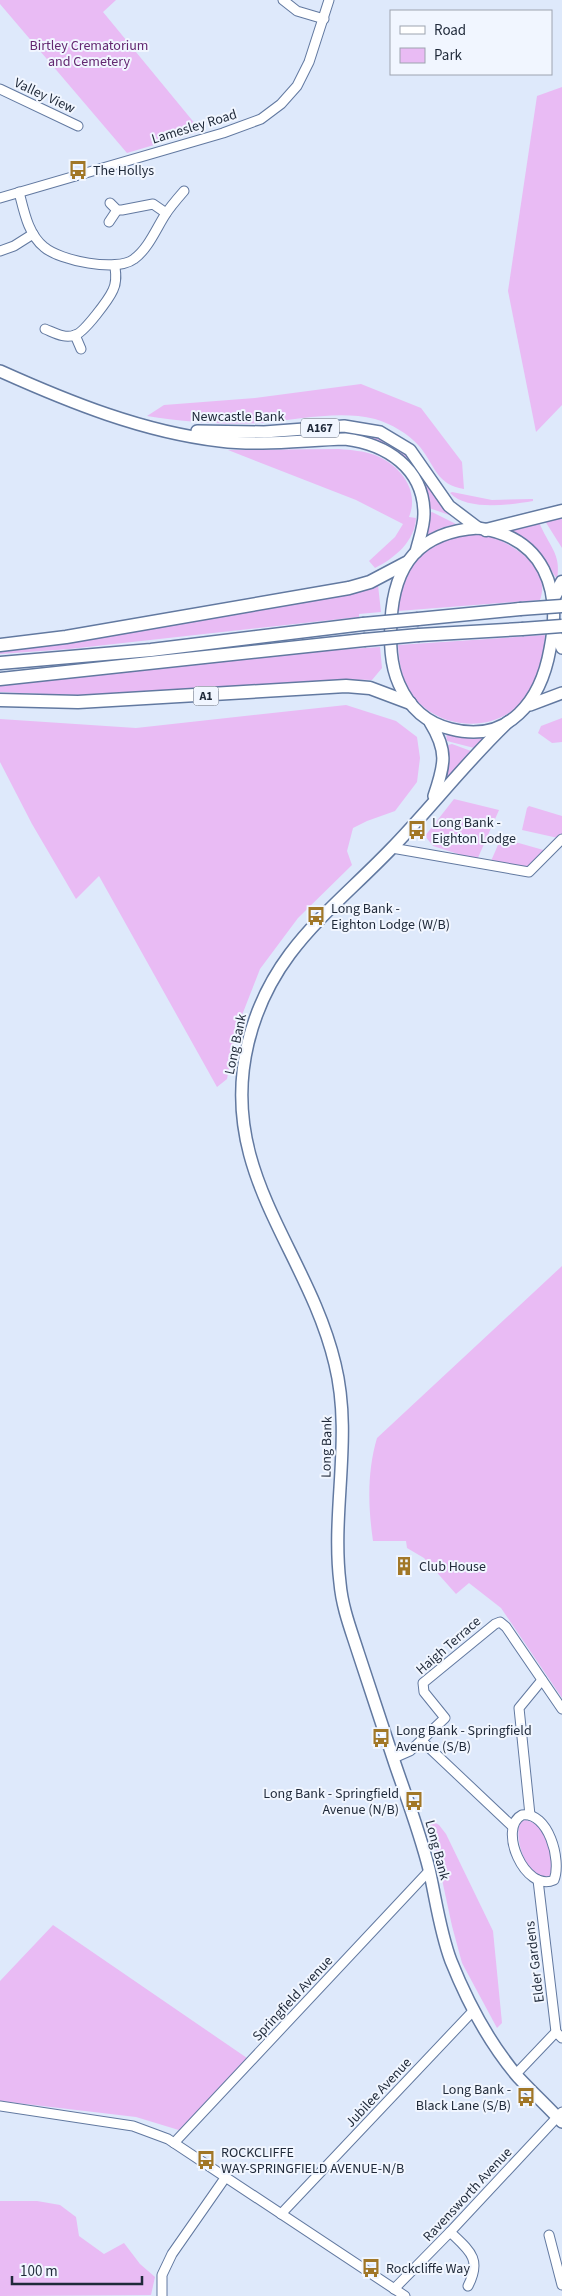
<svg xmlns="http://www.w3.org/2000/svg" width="562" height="2296" font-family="'Source Sans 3',sans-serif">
<rect width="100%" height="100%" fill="#dee9fb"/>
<!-- green -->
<g fill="#e9bbf4">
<path d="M0,0H116L103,12L201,131L127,153L0,4Z"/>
<path d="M562,87V405L536,432L508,291L537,96Z"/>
<path d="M361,384L421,408L462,462L464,489C437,485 435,466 420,447C408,433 391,424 375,419C338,410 298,420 261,423C222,425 185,422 147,416L164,405L255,398Z"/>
<path d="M348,431L385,438L407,452L455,517L429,508C418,442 369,432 311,434L312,432Z"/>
<path d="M339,449C351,450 364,451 375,455C400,465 420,490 409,517L416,518C415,541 395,558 375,568L369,561L395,537L403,524L356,500L228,450Z"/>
<path d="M452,492L492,500L533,499V501C510,505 467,511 450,493Z"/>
<path d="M432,512L456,524L441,528L425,536L429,513Z"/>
<path d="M562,517V548L545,521Z"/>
<path d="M539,522C548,545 562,554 557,579L536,548L510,530Z"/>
<path d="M484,534C512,543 552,567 540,600L398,611C399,603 399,592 402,584C416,549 448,534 484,534Z"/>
<path d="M378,585L381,612L359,614V617L69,649L0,654V650L130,632L343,594Z"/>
<path d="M545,635C544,657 539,679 526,697C494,740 422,729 404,679C400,668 399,657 398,645Z"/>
<path d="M380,647L382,668L372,680C322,678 274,686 224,691C150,697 75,696 0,692V685L302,652Z"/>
<path d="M346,705L396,721L417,737L420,758L417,782L395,811L367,821L353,828L347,851L352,865L298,918L260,969L237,1028L227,1079L217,1087L99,876L76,899L32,824L0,762V719L136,728Z"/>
<path d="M562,718V742L552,743L538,733L541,726Z"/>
<path d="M446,733L486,737L474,748L447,741Z"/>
<path d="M452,744L471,751L441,787L449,760L448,745Z"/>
<path d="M454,799L499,810L477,860L433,846L425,836Z"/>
<path d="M529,806L562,816V834L558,838L522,830L527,808Z"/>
<path d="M501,838L547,851L528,868L491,861Z"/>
<path d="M562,1266V1698L501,1608L469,1583L456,1594L424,1558L407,1548L406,1541H373C368,1506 367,1472 377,1438Z"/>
<path d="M429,1819L439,1825L446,1834L493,1931L502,2023L497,2028L462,1963L452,1926Z"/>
<path d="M526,1820C551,1827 553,1854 551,1875C531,1889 511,1838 521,1821Z"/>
<path d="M53,1925L247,2058L182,2131L136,2117L0,2101V1981Z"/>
<path d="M0,2201H37L60,2205L76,2217L79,2236L104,2254L124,2243L140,2264L155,2277L151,2295L0,2296Z"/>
</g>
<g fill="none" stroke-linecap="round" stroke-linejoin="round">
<!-- minor casing -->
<g stroke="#6279a0" stroke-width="11">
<g id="minor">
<path d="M283,0L297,11L324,19"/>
<path d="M0,89L78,126"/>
<path d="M19,192C24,211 28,234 44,247C60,261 117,272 134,259C148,249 156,229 165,215C170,207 177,199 184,191"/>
<path d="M0,198L223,133L261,119L281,104L297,86L309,62L329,0"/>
<path d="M110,203L117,210H122L153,204L166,213"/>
<path d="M109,222L117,210"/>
<path d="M0,251L14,246L33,234"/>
<path d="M45,329C55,333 65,339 75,335C84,333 109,299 113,290C117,282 116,274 115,267"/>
<path d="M75,335L81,349"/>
<path d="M392,848L529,872L562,839"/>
<path d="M422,1741L512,1826"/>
<path d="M394,1758L410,1751L445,1718L424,1692L423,1683L495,1624L500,1622L506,1627L562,1709"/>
<path d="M522,1815C548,1811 562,1860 554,1880C525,1893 497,1828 522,1815Z"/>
<path d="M530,1815L519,1708L542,1680"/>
<path d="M538,1880L556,2032L562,2038"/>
<path d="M516,2074L556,2032"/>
<path d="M0,2106L133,2126L168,2139L405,2296"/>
<path d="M174,2143L429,1871"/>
<path d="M281,2214L474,2010"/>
<path d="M450,2232C470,2251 482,2259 468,2286"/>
<path d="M549,2235L562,2285"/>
<path d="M394,2289L450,2232L562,2112"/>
<path d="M162,2296V2275L172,2254L225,2178"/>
</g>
</g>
<!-- major casing -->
<g stroke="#6279a0" stroke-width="14">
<g id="major">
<path d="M0,371C69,402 143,432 220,441C260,446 304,440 345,439C386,444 424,468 424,514C424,527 419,539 416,552"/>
<path d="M197,431L264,432L344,426L380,432L410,450L449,506L478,528"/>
<path d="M478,528C545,537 562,590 550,649C541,700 509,744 451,729C426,723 409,707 399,684C390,664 390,642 391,621C394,564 419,532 478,528Z"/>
<path d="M554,630L562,648"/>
<path d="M530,705L562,693"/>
<path d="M430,722C448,751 445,764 434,796"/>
<path d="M508,722C465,763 431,808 390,850C329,913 270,952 248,1043C217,1172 308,1250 335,1364C353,1437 331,1510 340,1583C342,1607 351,1630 358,1652C370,1689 383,1727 395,1764C407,1799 420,1833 429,1869C436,1900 440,1932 451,1961C467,2001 490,2044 518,2077C532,2092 548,2107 562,2122"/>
</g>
</g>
<!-- highway casing -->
<g stroke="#6279a0" stroke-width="15">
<g id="highway">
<path d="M486,530L562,511"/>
<path d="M554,597L562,582"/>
<path d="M418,619L520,609"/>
<path d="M419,635L522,629"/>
<path d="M0,645L66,637L349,588L370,582L406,563"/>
<path d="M0,663L151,650L363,624"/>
<path d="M0,679L364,640"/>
<path d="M0,700L78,702L346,686L370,688L410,703"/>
</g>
</g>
<!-- minor -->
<use href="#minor" stroke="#fff" stroke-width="9"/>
<!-- major -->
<use href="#major" stroke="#fff" stroke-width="11"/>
<!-- highway -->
<use href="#highway" stroke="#fff" stroke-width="12"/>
<!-- highway-bridge casing -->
<g stroke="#6279a0" stroke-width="15" stroke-linecap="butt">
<g id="highway-bridge">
<path d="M520,609L562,606"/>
<path d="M363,624L418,619"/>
<path d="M522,629L562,626"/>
<path d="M364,640L419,635"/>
</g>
</g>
<!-- highway-bridge -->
<use href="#highway-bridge" stroke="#fff" stroke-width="12"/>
</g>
<!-- icons -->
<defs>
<g id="bus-bare" transform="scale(1.5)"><path d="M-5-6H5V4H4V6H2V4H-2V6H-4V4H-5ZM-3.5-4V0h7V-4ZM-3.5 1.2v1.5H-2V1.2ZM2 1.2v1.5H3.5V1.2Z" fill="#a17727" stroke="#f1f6ff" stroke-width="2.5" paint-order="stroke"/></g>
<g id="building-bare" transform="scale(1.5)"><path d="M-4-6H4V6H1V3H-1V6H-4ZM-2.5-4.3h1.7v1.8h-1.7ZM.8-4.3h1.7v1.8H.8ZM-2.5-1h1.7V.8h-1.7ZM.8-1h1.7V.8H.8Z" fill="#a17727" stroke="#f1f6ff" stroke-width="2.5" paint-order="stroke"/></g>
</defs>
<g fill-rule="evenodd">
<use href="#bus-bare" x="78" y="170"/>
<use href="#bus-bare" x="417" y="830"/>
<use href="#bus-bare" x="316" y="916"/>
<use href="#building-bare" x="404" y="1566"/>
<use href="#bus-bare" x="381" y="1738"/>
<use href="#bus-bare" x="414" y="1801"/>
<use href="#bus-bare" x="526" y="2097"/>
<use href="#bus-bare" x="206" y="2160"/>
<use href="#bus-bare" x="371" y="2268"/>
</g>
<g text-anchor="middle" stroke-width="4" stroke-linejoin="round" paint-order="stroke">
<!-- shield labels -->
<g fill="#f1f6ff" stroke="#5e6674" stroke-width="1">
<rect x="301" y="418.5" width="38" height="19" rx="4"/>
<rect x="193.5" y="686.5" width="25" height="19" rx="4"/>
</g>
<g font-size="12" font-weight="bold" fill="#1f2939">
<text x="320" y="432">A167</text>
<text x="206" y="700">A1</text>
</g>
<!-- park labels -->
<g font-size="14" fill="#632770" stroke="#f1f6ff">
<text x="89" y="50">Birtley Crematorium<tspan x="89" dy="16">and Cemetery</tspan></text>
</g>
<!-- street labels -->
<g font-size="14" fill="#1f2939" stroke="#f1f6ff">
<text transform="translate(45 95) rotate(25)" y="5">Valley View</text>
<text transform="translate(194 126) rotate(-17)" y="5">Lamesley Road</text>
<text x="238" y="421">Newcastle Bank</text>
<text transform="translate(235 1044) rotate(-78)" y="5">Long Bank</text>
<text transform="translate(326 1447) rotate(-89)" y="5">Long Bank</text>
<text transform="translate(448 1645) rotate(-41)" y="5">Haigh Terrace</text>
<text transform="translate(438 1850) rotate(75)" y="5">Long Bank</text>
<text transform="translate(534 1962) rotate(-97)" y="5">Elder Gardens</text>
<text transform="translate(292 1998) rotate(-47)" y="5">Springfield Avenue</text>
<text transform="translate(378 2092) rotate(-47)" y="5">Jubilee Avenue</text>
<text transform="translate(467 2194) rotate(-47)" y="5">Ravensworth Avenue</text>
</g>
<!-- poi labels -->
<g font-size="14" fill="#1f2939" stroke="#f1f6ff" text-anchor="start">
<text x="93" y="175">The Hollys</text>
<text x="432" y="827">Long Bank -<tspan x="432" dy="16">Eighton Lodge</tspan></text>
<text x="331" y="913">Long Bank -<tspan x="331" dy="16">Eighton Lodge (W/B)</tspan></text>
<text x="419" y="1571">Club House</text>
<text x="396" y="1735">Long Bank - Springfield<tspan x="396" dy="16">Avenue (S/B)</tspan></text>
<text x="399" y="1798" text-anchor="end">Long Bank - Springfield<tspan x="399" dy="16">Avenue (N/B)</tspan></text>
<text x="511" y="2094" text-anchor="end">Long Bank -<tspan x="511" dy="16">Black Lane (S/B)</tspan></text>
<text x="221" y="2157">ROCKCLIFFE<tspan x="221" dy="16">WAY-SPRINGFIELD AVENUE-N/B</tspan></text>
<text x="386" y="2273">Rockcliffe Way</text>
</g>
</g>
<!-- legend -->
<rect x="390" y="10" width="162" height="65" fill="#f1f6ff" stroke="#9da4b0"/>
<rect x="400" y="26" width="25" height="8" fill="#ffffff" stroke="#9da4b0"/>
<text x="434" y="35" font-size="15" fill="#1f2939">Road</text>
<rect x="400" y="48" width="25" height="15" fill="#e9bbf4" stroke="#9da4b0"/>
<text x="434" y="60" font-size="15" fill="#1f2939">Park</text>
<!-- scale -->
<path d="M12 2276v8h130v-8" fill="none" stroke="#1f2939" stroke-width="2.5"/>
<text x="20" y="2276" font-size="15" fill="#1f2939" stroke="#f1f6ff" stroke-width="4" paint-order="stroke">100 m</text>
</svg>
